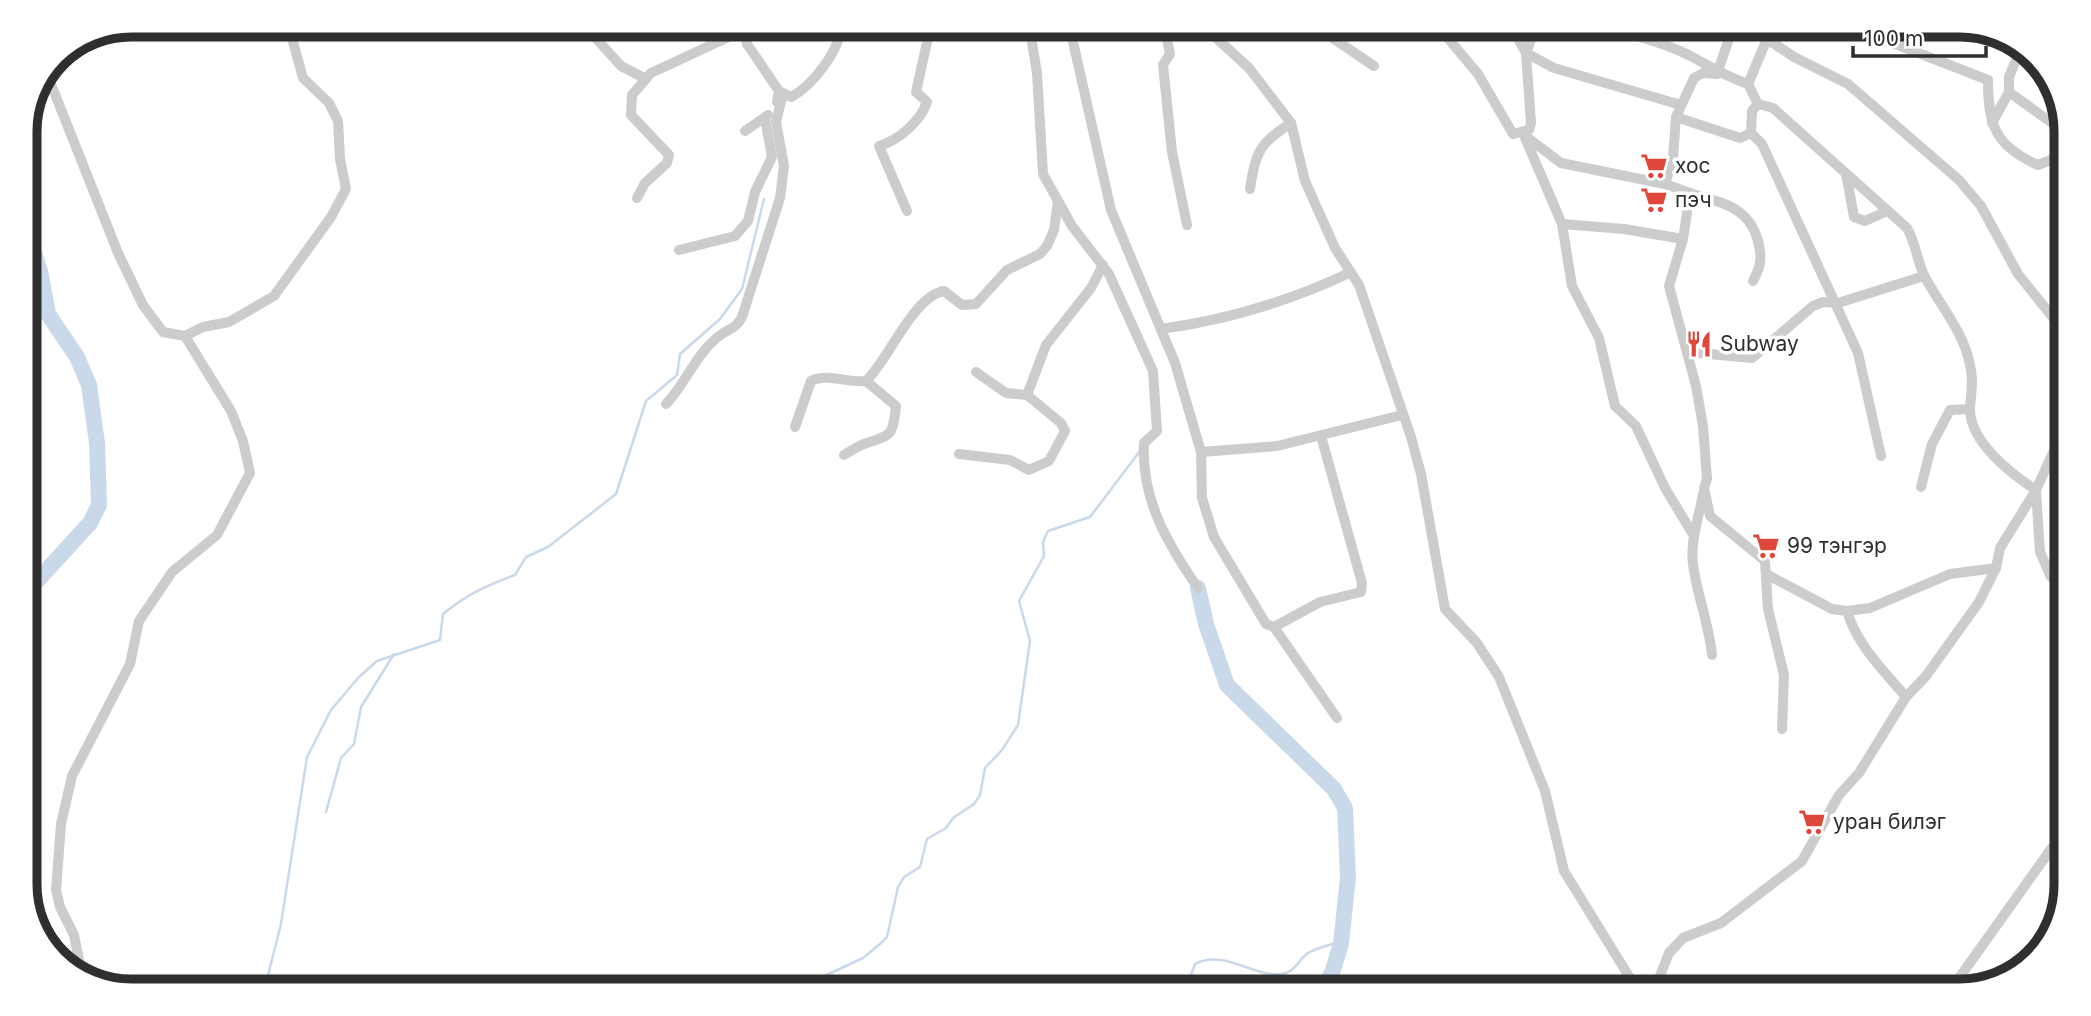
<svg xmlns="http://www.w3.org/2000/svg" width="2091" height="1016" font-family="Inter,sans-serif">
<rect width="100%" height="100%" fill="#fff"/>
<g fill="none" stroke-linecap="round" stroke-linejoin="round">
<!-- stream -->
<g stroke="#cad9ea" stroke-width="2.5">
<path d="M25,248L30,245"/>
<path d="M326,812L341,758L354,744L361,707L394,654"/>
<path d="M264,991L281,924L307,757L331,710L358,678L377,661L440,640L443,614C466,595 487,585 515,575L526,557L548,547L616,494L646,401L677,375L680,354L720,319L742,289L764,199"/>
<path d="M792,991L863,958L881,943L887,937L898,887L904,877L920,867L927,839L946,828L953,818L974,804L980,795L985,768L1002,750L1018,725L1030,641L1019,601L1044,556L1043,542L1048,531L1090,517L1140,451"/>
<path d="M1173,991L1191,975L1195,964C1226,948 1257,981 1286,973C1298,969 1299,957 1310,952C1320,947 1331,945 1341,941"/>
</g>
<!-- river -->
<g stroke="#cad9ea" stroke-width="16">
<path d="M25,226L40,271L48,314L77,357L89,385L97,443L99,505L90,523L25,594"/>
<path d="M1198,588L1206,624L1227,685L1334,789L1345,808L1348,877L1341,944L1332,973L1321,991"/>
</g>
<!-- minor -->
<g stroke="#ccc" stroke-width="10">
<path d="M330,24H337"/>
<path d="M583,24L621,66L644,78"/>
<path d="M1029,24L1037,73L1043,174L1072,226L1109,274L1153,371L1157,431L1144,443C1141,499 1167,543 1198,588"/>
<path d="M1069,24L1111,210L1175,363L1201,452L1202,498L1214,537L1266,624L1274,627L1337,718"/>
<path d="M1164,24L1170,54L1163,65L1172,152L1187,225"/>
<path d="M1201,24L1249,68L1291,123L1305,181L1335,248L1359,285L1411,437L1421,474L1445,609L1477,643L1499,677L1545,791L1564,871L1638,991"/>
<path d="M1312,24L1374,66"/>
<path d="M1436,24L1478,74L1513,134L1529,130L1531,123L1526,53L1537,24"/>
<path d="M1510,24L1526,53L1554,68L1681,105"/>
<path d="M1599,24C1632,35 1668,43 1698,60C1716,70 1728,77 1748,84L1758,104L1773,108L1907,228C1917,245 1917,264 1926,279C1941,306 1964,333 1970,365C1974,379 1971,393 1970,408C1969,441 2011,474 2036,490L2040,552L2051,577"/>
<path d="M1734,24L1717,74L1703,73L1694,78L1676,117L1673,158L1665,184L1690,193L1683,239L1669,286L1696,386L1703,426L1707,479L1704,488L1710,516L1765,561L1768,609L1784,675L1782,729"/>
<path d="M1772,24L1767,39L1794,57L1848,84L1959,180L1981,206L2018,274L2066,334"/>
<path d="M1844,24L1988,80C1988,125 1995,146 2038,165L2066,154"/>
<path d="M744,25L747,44L779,91L777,102"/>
<path d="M2004,35L2008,37"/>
<path d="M47,74L118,253L143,305L163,332L185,336L203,327L229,322L274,296L331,217L346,189L340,159L338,121L329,103L303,78L288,24"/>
<path d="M1748,84L1767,39"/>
<path d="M779,91L791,97C812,86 841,50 841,24"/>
<path d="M2009,92L2066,133"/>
<path d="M1758,104L1752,111L1751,133L1762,144L1858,353L1881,456"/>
<path d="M1676,117L1740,138L1751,133"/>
<path d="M1992,123L2009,92V77L2021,48"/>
<path d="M745,131L768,115"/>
<path d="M1523,133L1562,224L1572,286L1599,338L1615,406L1636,426L1665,488L1694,536"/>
<path d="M1528,138L1561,163L1665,184"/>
<path d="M2066,139L2058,158L2066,181"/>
<path d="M1846,173L1854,217L1865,221L1887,211"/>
<path d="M1250,189C1256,151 1259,144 1291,123"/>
<path d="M1690,193C1723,203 1751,207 1759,245C1762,260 1760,268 1753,281"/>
<path d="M637,198L645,183L667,163L669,155L631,115L632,95L651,73L735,34L745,24"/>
<path d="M907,211L879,146C899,140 920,122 927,102L916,92L931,24"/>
<path d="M1562,224L1624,229L1683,239"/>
<path d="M679,250L735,236L748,221L755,192L772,157L765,119"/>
<path d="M1161,329C1226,320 1290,301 1349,273"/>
<path d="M1687,352L1752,358L1813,306L1823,302L1838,303L1924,276"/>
<path d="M976,372L1006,393L1027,395"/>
<path d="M666,404C687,382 696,352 722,334C731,328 737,327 742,317L780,198L784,166L776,122L783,93"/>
<path d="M795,427L811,381C826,373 849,383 866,381C888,361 913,296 944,291L962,305L976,304L1007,270L1040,254L1047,246L1054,230L1058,201"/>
<path d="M1201,452L1277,446L1402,415"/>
<path d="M959,454L1010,460L1029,470L1049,461L1065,431L1061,423L1027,395L1046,345L1091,288L1103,265"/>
<path d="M844,455C851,451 858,446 864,444C890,435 893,438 896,406L866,381"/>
<path d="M1921,487L1932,444L1950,410L1970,409"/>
<path d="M1703,494C1699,517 1690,541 1693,564C1697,595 1709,624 1712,655"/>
<path d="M1768,575L1832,609L1847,611C1857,645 1883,670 1906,697"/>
<path d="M1847,611L1870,608L1950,574L1996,568"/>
<path d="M1274,627L1320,602L1361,592L1362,583L1321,436"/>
<path d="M83,980L74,935L60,907L56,890L61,824L72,776L130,664L139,621L172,572L217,535L250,473L243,441L231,411L185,336"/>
<path d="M1654,991L1669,953L1683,938L1721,923L1802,861L1839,795L1859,773L1906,697L1926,676L1979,602L1996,568L2000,548L2036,490L2066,424"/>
<path d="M1945,991L1957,981L2051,849L2066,837"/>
</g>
</g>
<!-- icons -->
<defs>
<g id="supermarket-bare" transform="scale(2.1)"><path d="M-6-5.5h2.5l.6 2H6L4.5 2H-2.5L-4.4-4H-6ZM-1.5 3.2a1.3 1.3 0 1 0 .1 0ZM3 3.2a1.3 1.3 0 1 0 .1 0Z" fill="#de4739" stroke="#fff" stroke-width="2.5" paint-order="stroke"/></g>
<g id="restaurant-bare" transform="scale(2.1)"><path d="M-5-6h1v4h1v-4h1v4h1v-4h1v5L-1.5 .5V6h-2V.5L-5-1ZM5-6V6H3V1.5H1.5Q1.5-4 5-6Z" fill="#de4739" stroke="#fff" stroke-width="2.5" paint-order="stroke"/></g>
</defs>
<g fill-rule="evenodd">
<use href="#supermarket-bare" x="1654" y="166"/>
<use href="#supermarket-bare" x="1654" y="200"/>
<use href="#restaurant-bare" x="1699" y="344"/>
<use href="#supermarket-bare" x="1766" y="546"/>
<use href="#supermarket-bare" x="1812" y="822"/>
</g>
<g text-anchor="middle" stroke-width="7" stroke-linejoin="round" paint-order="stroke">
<!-- poi labels -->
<g font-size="21" fill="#2f2f2f" stroke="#fff" text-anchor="start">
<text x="1675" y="173">хос</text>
<text x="1675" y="207">пэч</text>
<text x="1720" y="351">Subway</text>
<text x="1787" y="553">99 тэнгэр</text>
<text x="1833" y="829">уран билэг</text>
</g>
</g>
<!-- crop -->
<path d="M0 0H2091V1016H0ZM131 37H1960A94 94 0 0 1 2054 131V885A94 94 0 0 1 1960 979H131A94 94 0 0 1 37 885V131A94 94 0 0 1 131 37Z" fill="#fff" fill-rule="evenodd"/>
<path fill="none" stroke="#2f2f2f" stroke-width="9" d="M131 37H1960A94 94 0 0 1 2054 131V885A94 94 0 0 1 1960 979H131A94 94 0 0 1 37 885V131A94 94 0 0 1 131 37Z"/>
<!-- scale -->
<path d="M1853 46v10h133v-10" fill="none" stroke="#2f2f2f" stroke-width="3.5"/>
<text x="1864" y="46" font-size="21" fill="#2f2f2f" stroke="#ffffff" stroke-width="5" paint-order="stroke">100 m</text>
</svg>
